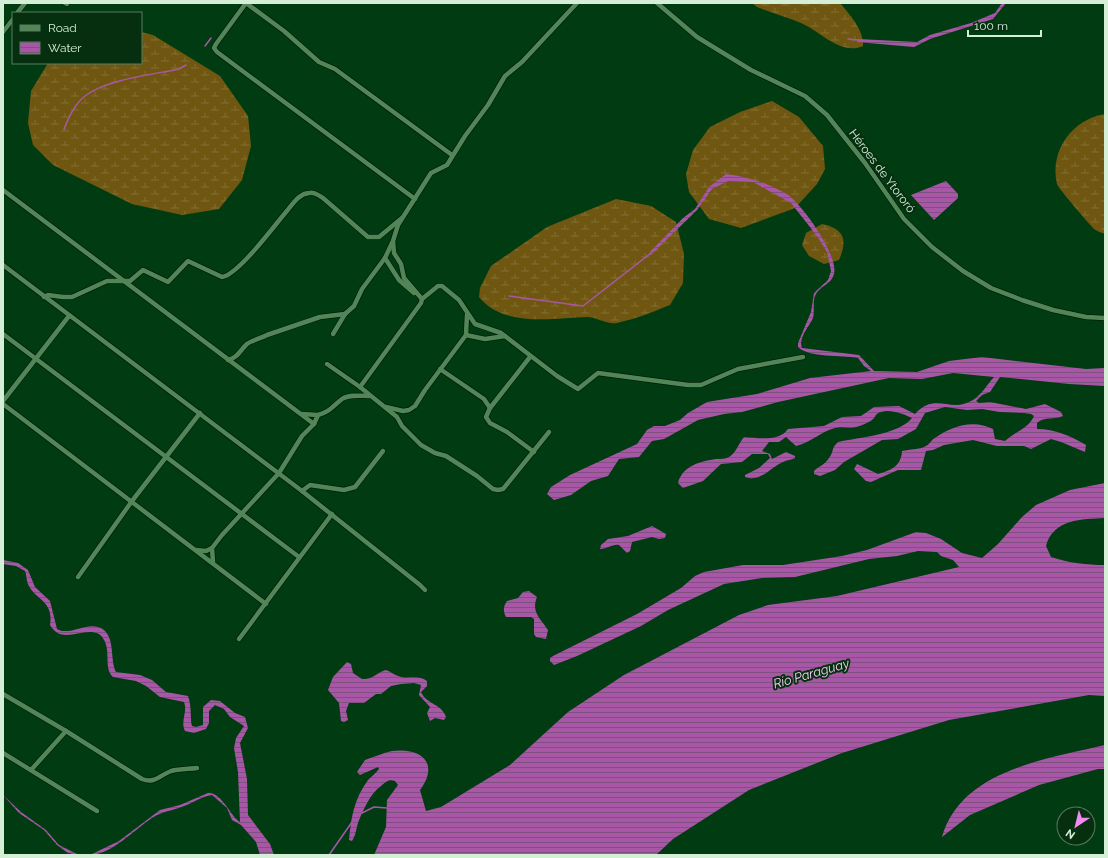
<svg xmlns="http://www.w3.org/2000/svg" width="1108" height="858" font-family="Raleway,sans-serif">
<defs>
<pattern id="wetland-marsh" width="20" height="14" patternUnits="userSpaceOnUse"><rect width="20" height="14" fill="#6f5711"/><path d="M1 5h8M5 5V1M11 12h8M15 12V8" fill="none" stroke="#836f33"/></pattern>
<pattern id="water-rules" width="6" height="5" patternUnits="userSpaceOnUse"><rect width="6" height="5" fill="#a857a7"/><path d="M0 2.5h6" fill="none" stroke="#7e517e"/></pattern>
</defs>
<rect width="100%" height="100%" fill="#013b12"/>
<!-- wetland -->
<g fill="url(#wetland-marsh)">
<path d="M752,3H840C850,15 864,30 863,46C841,56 820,31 801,23C787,17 772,13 757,7Z"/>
<path d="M141,32L153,35L220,76L248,116L251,146L242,180L219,209L182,215L132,204L53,165L33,145L28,123L31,91L48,63H141Z"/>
<path d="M772,101L799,117L823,146L825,169L817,184L795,208L741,228L709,219L689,192L686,174L693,150L710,127L740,112Z"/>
<path d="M1105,114V234C1102,233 1097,231 1094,229C1089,224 1058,188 1057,184C1049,150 1073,119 1105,114Z"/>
<path d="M616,199L651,206L676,222L684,254L683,283L670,305C653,312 635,319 617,323C607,325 597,317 587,317C553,318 504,328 479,297L480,288L491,266L547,227Z"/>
<path d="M822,224C844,229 848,239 839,260L824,264L809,256L802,245L806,233Z"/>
</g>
<!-- water -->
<g fill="url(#water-rules)">
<path d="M1002,3H1006L993,19L930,39L914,47L857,42L858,39L917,42L930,35L971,23L995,13Z"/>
<path d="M726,174C748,177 768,183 787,194C802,204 839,256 834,274C831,285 821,285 816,294C812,300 815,310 813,318C809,327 798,338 802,348L859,355L874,371L917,372L949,361L982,357L1086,369L1105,368V386L1069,384L1000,377L990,392L982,395L976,401L979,403L990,402L1026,409L1045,404L1061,412L1063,416C1054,420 1045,416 1037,423V429C1055,429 1071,436 1086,445L1085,452L1061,442L1051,439L1031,449L1024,446H997L973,440L944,445L933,450L926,451L921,470H898L871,482L866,481L854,469L857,464L878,474C892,470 901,466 902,451C910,449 919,450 926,446C930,444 931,440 935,438C951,426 974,419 993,429L995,439L1005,441C1015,432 1029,428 1034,416L1031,414L1024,413L1000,412L982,409L967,410L945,407L925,413L916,429L898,439L882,440L844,462L835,470L820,476L814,474V471C819,466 825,465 829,458C834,452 831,448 838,442C860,437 898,435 912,418C904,414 886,407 877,414C875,415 875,418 873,419C870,422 861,426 856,427C850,429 842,426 835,428C820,432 810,443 796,446L786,437L779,442H769L762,451L770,454L772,459L786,452L795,456V458C791,460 787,460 783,462C771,467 760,483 745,477V475L759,468L770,458L768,454H752L742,462L721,464L703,481L683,488L678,483C682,466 701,461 716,459C721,459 725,459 729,457C737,452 738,444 744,437C758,438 779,442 788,429L824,426L842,417L861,416L874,407L899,406L915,414C935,391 951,414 973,400C981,395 987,385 994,377L953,373L922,379L889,378L778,402L742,412L724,414L698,420L664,439L652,441L639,457L619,459L608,476L591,481L571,495L554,500L547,494L551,487L570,475L637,444L647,430L654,426H665L680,420L688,413L707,402L757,394L810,378L871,371L864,366L858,358C842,355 809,358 798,347V343L811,312L814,293L828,280L831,271L827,252L817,236L791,203L753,182L728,181L712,189L697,210L651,255L649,253L683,218L695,209L709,187Z"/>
<path d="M946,181L958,194V198L934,220L911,195Z"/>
<path d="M1105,483V518C1082,519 1053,519 1046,546L1051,557C1069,563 1087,565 1105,565V696L1089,695L949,720L842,753L749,790L673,839L656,855H374L386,827L387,800L398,785L395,781C388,779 386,782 381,786C370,794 363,810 358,823C356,829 356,835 352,841L349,840C351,818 354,799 368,780C372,776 376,773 379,769L378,767L360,775L357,772L365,760C374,757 383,753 392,751C421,747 440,763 420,790L426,811L441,807L510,765L568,712L624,675L739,615L768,605L837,596L959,567L953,560L941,556L937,552L918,551L897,556L869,559L795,577L762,578L724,584L668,610L641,626L577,656L554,665L550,661V658L553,656L637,614L681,588L695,576L704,572L743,565H783L842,556L867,550L916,532L926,533L941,539L962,553L982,558L998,544L1022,517L1036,505L1070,490Z"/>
<path d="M652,526L666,534L665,538L659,539L652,537L632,542L630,551L627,553L619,545C612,544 608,549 600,549L601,545L608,539L628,536Z"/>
<path d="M3,560L18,563L28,570L35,587L50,601L57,629C69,636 85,623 98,627C117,633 109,659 116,672L140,675L152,680L166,692L188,696C192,706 190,720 192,726L196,727L203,725V707L211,700L220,701L235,713L245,717L248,728L240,743L247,779L248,815L270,844L274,855H260L256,842L241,825L232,820L227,808L212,795C202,796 193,803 184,806C172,811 162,811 152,818C135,829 111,855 90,855L119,841L160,810L180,805L208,793C222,792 230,816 240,822L238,772L234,748L236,738L244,726L230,717L224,709L215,705L209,711V723L206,729L194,733L185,731C180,721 188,712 184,702L160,697L146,686L136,681L113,677C102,667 114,646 99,634C83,626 62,646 50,625C54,601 36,600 29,586C26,581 27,576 25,571L16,566L3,564Z"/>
<path d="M529,591L537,597C531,612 540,618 548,630L546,639L536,637L534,634V619L531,617H506C503,611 503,607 507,601L518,598L523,592Z"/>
<path d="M347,662L351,664L353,673L362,679C373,680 377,672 386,670C390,671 394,675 398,676C409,680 417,674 427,681V686L421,692C426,704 442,704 446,717L444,720L435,718L430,721L427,713L430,707L419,695L421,685L414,683L401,684L391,686L381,694H376L364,703H349L346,711L348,720L344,722L341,721L339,703L328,690L333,677Z"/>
<path d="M1105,745V769H1098L1039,785L970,815L942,837C961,770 1046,759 1105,745Z"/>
<path d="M3,795L21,812L46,830L59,845L79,855L68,853L57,845L44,830L19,813Z"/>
</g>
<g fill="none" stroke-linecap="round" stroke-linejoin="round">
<!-- stream -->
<g stroke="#a857a7" stroke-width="1.5">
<path d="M848,39L858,40"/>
<path d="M205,46L211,38"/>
<path d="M64,129C69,117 74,105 85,96C107,79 151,75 179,69L186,65"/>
<path d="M509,296L583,306L651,253"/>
<path d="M362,813L374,807L387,808"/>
<path d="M329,855L352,822"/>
</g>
<!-- minor casing -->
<g stroke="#041e08" stroke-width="6">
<g id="minor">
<path d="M65,3L67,4"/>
<path d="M246,3L216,44L214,48L217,52L415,199"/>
<path d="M246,3L284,31L319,62L335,69L452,155"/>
<path d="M657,3L697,37L751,70L805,96L827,115L865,163L904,219L932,247L963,271L991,288L1022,300L1053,310L1086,317L1105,318"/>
<path d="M17,13L25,3"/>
<path d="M3,32L13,19"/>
<path d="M3,190L314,424"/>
<path d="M392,243L385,258L399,280L414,293"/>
<path d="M3,265L302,491L420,585L425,590"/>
<path d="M44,297L48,295L63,297H72L107,281H130L143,270L168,282L188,261L222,277C238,275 274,226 286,212C293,204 298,194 309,193C315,192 318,195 323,198L368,237H379L402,218"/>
<path d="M422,299L404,278L401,264L394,253L393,241L398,225L431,173L447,165L465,136L488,105L505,76L522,62L577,3"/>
<path d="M3,334L299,557"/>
<path d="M333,334L345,314L354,306L362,289L385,258"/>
<path d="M466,335L485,339L505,336"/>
<path d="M530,357L490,408L486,417L490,423L507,432L534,452"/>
<path d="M228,360C238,358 240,350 247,344C250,341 262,338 267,335L320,317L345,314"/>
<path d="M327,364L360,387L397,417L402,426L421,445L435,453L446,456L477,476L493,489L498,490L503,489L549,432"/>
<path d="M440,369L484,399L490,408"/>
<path d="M360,387L421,303L422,299L438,286H442L459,300L475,324L501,333L557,376L578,389L598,373L688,385H701L738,369L803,357"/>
<path d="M3,401L69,316"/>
<path d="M3,404L266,604"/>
<path d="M386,407L403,411L409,410L415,406L425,390L466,335L467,314"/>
<path d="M302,414L318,415"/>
<path d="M302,491L310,485L344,490L355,487L383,451"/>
<path d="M196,550L206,551L212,548"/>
<path d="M213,562L212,548L222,535L279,473L302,436L314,424L318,415C330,412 333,406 342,399C349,394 362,396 370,396"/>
<path d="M78,577L132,501L200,413"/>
<path d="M239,639L332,514"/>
<path d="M3,694L66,731L142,779C155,784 160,775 171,771C179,769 189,769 197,768"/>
<path d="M3,753L97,811"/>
<path d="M31,770L66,731"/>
</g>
</g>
<!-- minor -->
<use href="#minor" stroke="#528659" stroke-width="4.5"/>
</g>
<g text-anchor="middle" stroke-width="4" stroke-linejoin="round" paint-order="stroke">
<!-- street labels -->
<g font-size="12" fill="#d4efd6" stroke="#062f10">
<text transform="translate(882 171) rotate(53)" y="4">Héroes de Ytororó</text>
</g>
<!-- water labels -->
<g font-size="13" font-style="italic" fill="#f9cff7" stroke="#062f10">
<text transform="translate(811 673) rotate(-16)" y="5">Río Paraguay</text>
</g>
</g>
<!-- border -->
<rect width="1108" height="858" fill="none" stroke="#d4efd6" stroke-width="8"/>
<!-- legend -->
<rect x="12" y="12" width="130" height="52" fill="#062f10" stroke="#587c5f"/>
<rect x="20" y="25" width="20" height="6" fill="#528659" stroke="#587c5f"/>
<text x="48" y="32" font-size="12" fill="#d4efd6">Road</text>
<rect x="20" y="42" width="20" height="12" fill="url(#water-rules)" stroke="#587c5f"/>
<text x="48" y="52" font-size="12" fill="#d4efd6">Water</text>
<!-- north arrow -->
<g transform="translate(1076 826) rotate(215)"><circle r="19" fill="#062f10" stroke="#587c5f"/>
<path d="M0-3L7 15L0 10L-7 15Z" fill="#f38af2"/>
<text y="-6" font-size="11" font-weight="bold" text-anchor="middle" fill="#d4efd6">N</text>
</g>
<!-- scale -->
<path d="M968 30v6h73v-6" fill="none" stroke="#d4efd6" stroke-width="2"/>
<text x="974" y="30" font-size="12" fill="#d4efd6" stroke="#062f10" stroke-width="3" paint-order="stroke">100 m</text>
</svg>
